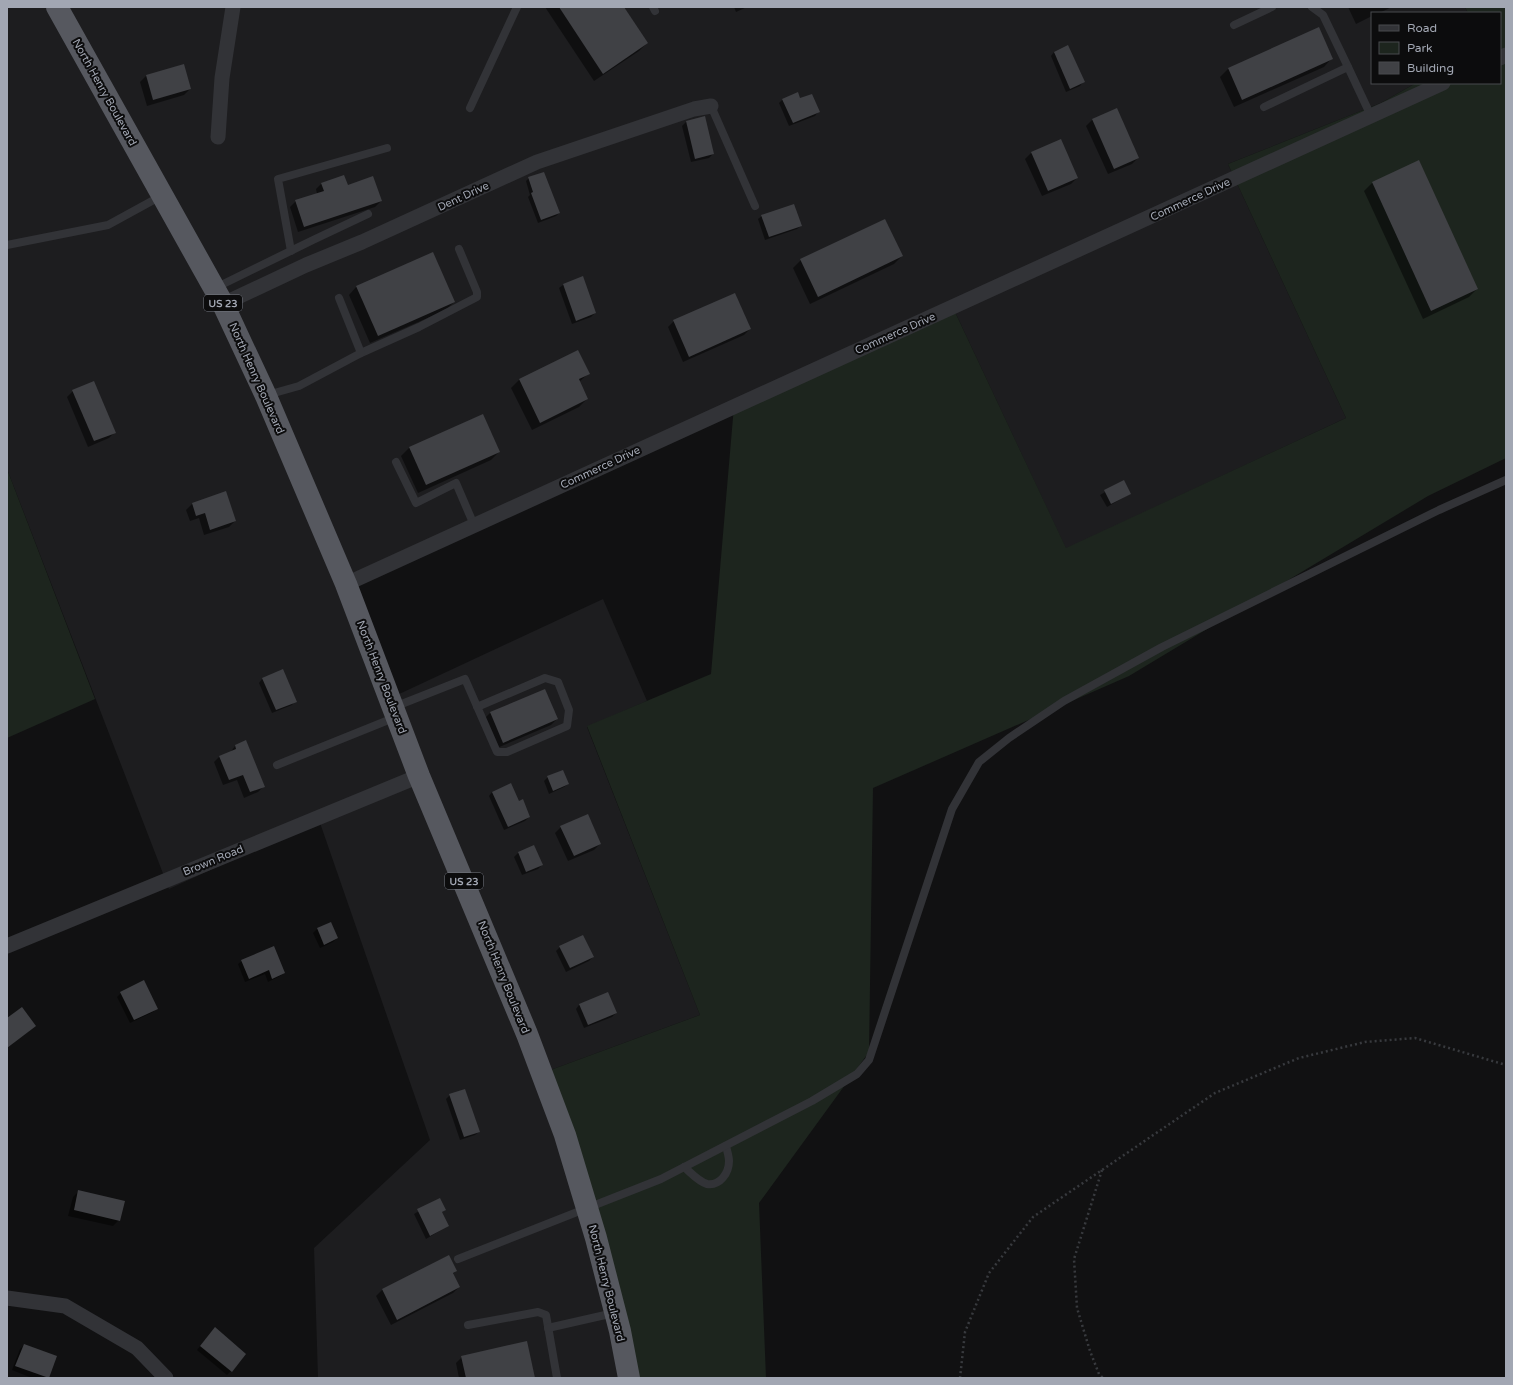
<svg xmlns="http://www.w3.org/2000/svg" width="1513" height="1385" font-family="'Varela Round',sans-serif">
<rect width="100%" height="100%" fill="#111112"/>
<!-- built -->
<path fill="#1d1d1f" d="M7,7H1465L1468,13H1372V83H1416L1381,103L1228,164L1346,418L1066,549L955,312L347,585L397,695L603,599L647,701L587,727L700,1015L537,1075L630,1378H318L314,1248L430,1140L319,820L169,889L7,469Z"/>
<!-- green -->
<g fill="#1d251e">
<path d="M1465,7H1506V458L1428,496L1129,676L873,788L869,1052L759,1203L766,1378H630L537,1075L700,1015L587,726L711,674L734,406L955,312L1066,548L1346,418L1228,164L1381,103L1416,83H1500V13H1468Z"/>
<path d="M7,469L95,699L7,738Z"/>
</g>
<!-- shadow -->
<g fill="#0007">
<path d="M545,7H623L647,43L639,51L594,81Z"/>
<path d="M734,7H747L736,12Z"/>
<path d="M1348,7H1392L1379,13H1372V16L1356,24Z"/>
<path d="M1319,29L1332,58L1324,67L1234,107L1220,77L1228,69Z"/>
<path d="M1054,52L1083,82L1080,86L1066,92L1051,56Z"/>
<path d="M183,65L190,89L184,95L147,106L140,82L146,76Z"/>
<path d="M783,99L800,100L818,112L815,116L789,126L779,103Z"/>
<path d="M1116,109L1138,158L1132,164L1108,174L1086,126L1092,120Z"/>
<path d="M704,117L713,154L709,158L691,162L682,126L686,122Z"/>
<path d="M1031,153L1077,178L1071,184L1042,196L1025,159Z"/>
<path d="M1419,161L1477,289L1469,297L1423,319L1364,191L1372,183Z"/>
<path d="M529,178L559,213L556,216L538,223L528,197L530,195L526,181Z"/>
<path d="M322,183L347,186L381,201L375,207L298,232L290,207L296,201L317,194L316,189Z"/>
<path d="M762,216L801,226L797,229L765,240L758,219Z"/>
<path d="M902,256L894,264L810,304L793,268L801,260Z"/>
<path d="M583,278L595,313L591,317L572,324L559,288L563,285Z"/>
<path d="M357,286L454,302L446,310L370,343L349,295Z"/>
<path d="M734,294L750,329L744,335L683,362L668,327L674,321Z"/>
<path d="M578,351L589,373L579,382L587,399L579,407L532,430L511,388L519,380Z"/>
<path d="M73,391L115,432L109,438L88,447L67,397Z"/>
<path d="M482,415L499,452L491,460L418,493L401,456L409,448Z"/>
<path d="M1124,481L1130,494L1107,507L1100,495Z"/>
<path d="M192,504L235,521L229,527L204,535L199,518L190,521L186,510Z"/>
<path d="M262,679L295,701L292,705L272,713L259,683Z"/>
<path d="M490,713L557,719L551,725L497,748L484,719Z"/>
<path d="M246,741L264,786L258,792L244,798L237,780L223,785L214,762L220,756L230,753L235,746Z"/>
<path d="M548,777L568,784L564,787L549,794L544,781Z"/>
<path d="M492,792L518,802L529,817L525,821L504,830L489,796Z"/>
<path d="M561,827L600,844L594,850L568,861L555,833Z"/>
<path d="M534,847L542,865L538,869L522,875L514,857L518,853Z"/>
<path d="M331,923L337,938L333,942L320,948L313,933L317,929Z"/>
<path d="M560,947L593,957L589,961L566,972L556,951Z"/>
<path d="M242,961L284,973L280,976L268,982L265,974L245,982L238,964Z"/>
<path d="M121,993L157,1008L153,1012L130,1023L117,997Z"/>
<path d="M579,1005L616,1013L612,1017L584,1028L576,1009Z"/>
<path d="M7,1019L35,1026L7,1048Z"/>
<path d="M450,1095L479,1132L475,1135L460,1140L446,1099Z"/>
<path d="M79,1191L119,1220L113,1226L68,1216L73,1197Z"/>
<path d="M439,1199L445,1210L441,1213L448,1226L426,1239L414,1214Z"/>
<path d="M448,1256L456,1271L453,1274L459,1287L453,1293L391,1325L376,1296L382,1290Z"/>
<path d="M211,1333L231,1371L227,1375L197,1350Z"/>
<path d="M24,1345L56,1357L47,1378H32L12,1370L20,1349Z"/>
<path d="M462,1357L534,1378H459L456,1363Z"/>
</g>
<!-- building -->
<g fill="#404145">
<path d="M559,7H624L648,43L603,74Z"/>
<path d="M1319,27L1333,59L1242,100L1228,68Z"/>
<path d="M1068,45L1085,82L1070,89L1054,52Z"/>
<path d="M184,64L191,89L153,100L146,75Z"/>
<path d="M798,92L800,98L812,94L820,112L793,123L782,99Z"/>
<path d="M1117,108L1139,158L1114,169L1092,119Z"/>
<path d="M705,116L714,154L695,159L686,121Z"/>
<path d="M1061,139L1078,178L1048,191L1031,152Z"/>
<path d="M1419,160L1478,289L1431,311L1372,182Z"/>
<path d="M544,172L560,213L541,220L531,193L533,192L528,177Z"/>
<path d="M344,175L348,185L373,176L382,201L304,227L295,200L324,191L321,183Z"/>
<path d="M794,204L802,226L769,237L761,215Z"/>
<path d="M885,219L903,256L818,297L800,259Z"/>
<path d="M433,252L455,302L378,336L356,286Z"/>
<path d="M583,276L596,313L576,321L563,284Z"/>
<path d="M735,293L751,329L689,357L673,320Z"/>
<path d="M578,350L590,374L579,379L588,399L540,423L519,379Z"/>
<path d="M94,381L116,433L94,441L72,390Z"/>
<path d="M483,414L500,452L426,485L409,447Z"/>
<path d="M1124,480L1131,494L1111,504L1104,490Z"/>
<path d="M226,491L236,521L210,530L205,513L196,516L192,503Z"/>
<path d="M283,669L297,702L276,710L262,678Z"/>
<path d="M545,689L558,719L503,743L490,712Z"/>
<path d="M246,740L265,787L250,792L243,775L229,780L219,756L236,749L235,745Z"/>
<path d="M563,770L569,784L553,791L547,776Z"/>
<path d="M511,783L519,801L523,799L530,817L508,827L492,792Z"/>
<path d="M588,814L601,844L574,856L560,826Z"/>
<path d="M534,845L543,865L526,872L518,852Z"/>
<path d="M331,922L338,938L324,945L317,928Z"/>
<path d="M583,935L594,957L570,968L559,946Z"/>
<path d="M274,946L285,973L272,979L269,970L249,979L241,960Z"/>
<path d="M144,980L158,1009L134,1020L120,992Z"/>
<path d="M608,992L617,1013L588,1025L579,1004Z"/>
<path d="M22,1007L36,1026L7,1048V1018Z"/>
<path d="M465,1089L480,1132L464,1137L449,1094Z"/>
<path d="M78,1190L125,1201L120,1221L74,1210Z"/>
<path d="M440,1198L446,1210L442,1212L449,1226L430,1236L417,1209Z"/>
<path d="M449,1255L457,1271L453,1273L460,1287L397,1320L382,1289Z"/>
<path d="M215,1327L246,1354L232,1372L200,1346Z"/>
<path d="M527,1341L535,1378H466L461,1356Z"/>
<path d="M24,1344L57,1356L49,1378L15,1366Z"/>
</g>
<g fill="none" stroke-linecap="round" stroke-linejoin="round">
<!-- path -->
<g stroke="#383a3e" stroke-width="2.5" stroke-dasharray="2 3" stroke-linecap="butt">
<path d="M1102,1170L1074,1259L1077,1308L1090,1351L1099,1374L1103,1378"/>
<path d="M960,1378L965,1332L989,1273L1033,1217L1215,1093L1299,1058L1365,1042L1415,1038L1506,1065"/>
</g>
<!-- service -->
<g stroke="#323337" stroke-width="8">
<path d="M653,7L655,11"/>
<path d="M1312,7L1323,15L1348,67"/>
<path d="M1234,25L1272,7"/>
<path d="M711,106L755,206"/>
<path d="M1264,107L1348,67L1371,116"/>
<path d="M470,108L517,7"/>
<path d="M7,245L108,225L161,196"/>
<path d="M291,251L278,179L387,148"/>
<path d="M215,288L313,240L368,214"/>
<path d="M361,353L419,327L477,297V292L459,249"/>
<path d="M267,395L299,386L361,353L339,298"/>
<path d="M396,462L416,503L456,483L474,525"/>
<path d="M394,707L465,679L497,752H507L567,726L569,710L558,682L545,678L477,707"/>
<path d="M277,765L396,717"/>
<path d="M684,1167C690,1172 699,1182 707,1184C720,1186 729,1173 729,1161C729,1156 727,1151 726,1146"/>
<path d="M458,1259L661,1179L812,1101L857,1074L869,1060L952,809L979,762L1009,738L1064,701L1162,647L1439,510L1506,480"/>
<path d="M468,1325L538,1312L546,1315L557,1378"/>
<path d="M548,1328L614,1313"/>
</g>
<!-- minor -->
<g stroke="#323337" stroke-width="15">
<path d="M1500,58L1506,55"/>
<path d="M218,137L222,78L233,7"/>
<path d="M223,304L306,265L362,242L537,162L694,109L711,106"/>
<path d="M346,584L1443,83"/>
<path d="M7,946L419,776"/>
<path d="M7,1298L65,1306L137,1348L166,1378"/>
</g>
<!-- trunk -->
<path stroke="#56585f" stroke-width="22" d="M57,7L223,304L266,396L346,584L419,776L527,1034L565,1135L596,1238L620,1331L629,1378"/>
</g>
<g text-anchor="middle" stroke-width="4" stroke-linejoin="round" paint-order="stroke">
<!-- shield labels -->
<g fill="#0c0c0d" stroke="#757881" stroke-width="1">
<rect x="204" y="295" width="38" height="16" rx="3"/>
<rect x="445" y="873" width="38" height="16" rx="3"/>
</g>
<g font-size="10" font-weight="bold" fill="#a2a7b3">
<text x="223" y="307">US 23</text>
<text x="464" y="885">US 23</text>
</g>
<!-- street labels -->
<g font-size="11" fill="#a2a7b3" stroke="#0c0c0d">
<text transform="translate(105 92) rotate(61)" y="4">North Henry Boulevard</text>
<text transform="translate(463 196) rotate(-25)" y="4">Dent Drive</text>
<text transform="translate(1190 199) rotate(-25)" y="4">Commerce Drive</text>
<text transform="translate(895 333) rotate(-24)" y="4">Commerce Drive</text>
<text transform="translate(257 378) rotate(66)" y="4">North Henry Boulevard</text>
<text transform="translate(600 467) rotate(-25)" y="4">Commerce Drive</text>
<text transform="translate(382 677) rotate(69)" y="4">North Henry Boulevard</text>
<text transform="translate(213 860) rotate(-22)" y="4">Brown Road</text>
<text transform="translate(504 977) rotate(68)" y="4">North Henry Boulevard</text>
<text transform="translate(607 1283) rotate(76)" y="4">North Henry Boulevard</text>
</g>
</g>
<!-- border -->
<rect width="1513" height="1385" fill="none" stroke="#a2a7b3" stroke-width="16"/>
<!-- legend -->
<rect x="1371" y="12" width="130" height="72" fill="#0c0c0d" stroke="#484a4f"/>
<rect x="1379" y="25" width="20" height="6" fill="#323337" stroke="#484a4f"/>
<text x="1407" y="32" font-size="12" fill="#a2a7b3">Road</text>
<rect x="1379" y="42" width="20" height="12" fill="#1d251e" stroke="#484a4f"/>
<text x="1407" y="52" font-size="12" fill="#a2a7b3">Park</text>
<rect x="1379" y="62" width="20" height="12" fill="#404145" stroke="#484a4f"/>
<text x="1407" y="72" font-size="12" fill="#a2a7b3">Building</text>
</svg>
